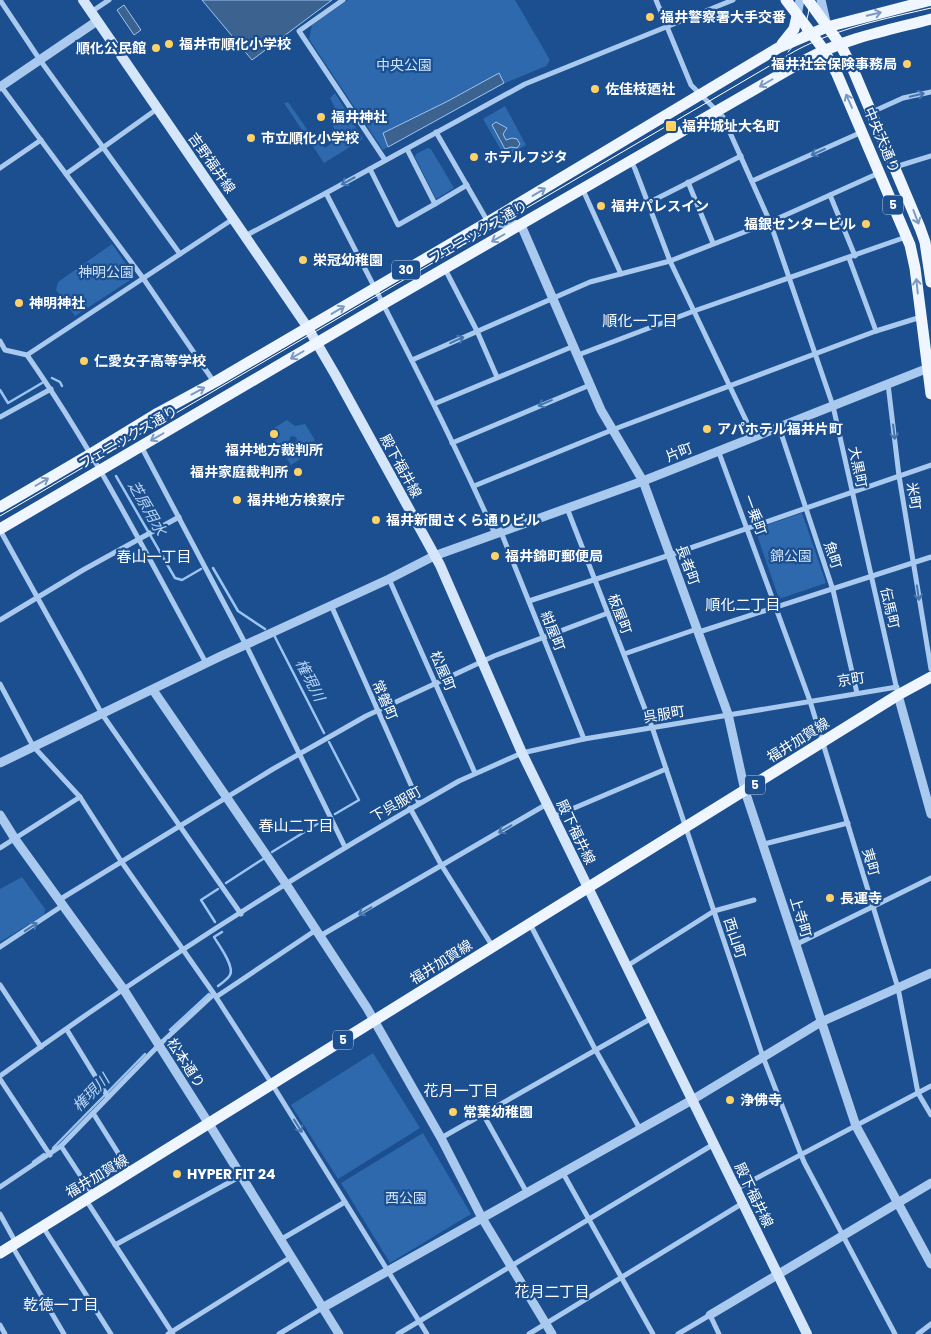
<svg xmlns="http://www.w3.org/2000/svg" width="931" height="1334" font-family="Poppins,'Noto Sans JP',sans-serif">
<rect width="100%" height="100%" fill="#1b4f8f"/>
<!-- green -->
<g fill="#2e69ad">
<path d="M348,0H515L550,60L546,66L505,83L383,150L309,39L312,25Z"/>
<path d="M335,93L363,139L324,163L284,103L288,102L309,132L317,136L325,148L339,138L330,120L334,115L335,108L330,98Z"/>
<path d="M505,106L526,145L505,157L483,119Z"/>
<path d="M428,148L431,149L454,188L436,199L415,157L416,154Z"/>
<path d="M112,244L135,277L75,316L56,290L58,282Z"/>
<path d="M287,420L295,426L305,424L315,440L310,444L311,448L319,443L320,446L291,465L280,448L290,442L295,443L297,440L296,437L291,436L289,441L279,447L269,431Z"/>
<path d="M802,513L826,583L779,599L755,529Z"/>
<path d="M22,877L45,909L44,915L0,942V889Z"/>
<path d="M373,1053L420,1128L338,1179L291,1105Z"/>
<path d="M423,1133L471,1214L390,1263L341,1183Z"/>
</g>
<!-- water -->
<g fill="#3c6290" stroke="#9cc4f0">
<path d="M202,0H332L252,60Z"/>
<path d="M124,5L141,30L134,35L117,10Z"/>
<path d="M499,73L504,83L388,147L383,133L448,101Z"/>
<path d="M496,122L507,128L503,134L506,140L512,138L517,139L520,144L517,148L511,147L505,149L492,125Z"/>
</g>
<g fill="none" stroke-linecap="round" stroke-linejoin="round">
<!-- stream -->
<g stroke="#9cc4f0" stroke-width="2.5">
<path d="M52,378L60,382L62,386"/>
<path d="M0,390L8,403L42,383"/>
<path d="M116,476L175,578L182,580L201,569"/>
<path d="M213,568L238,611L265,629"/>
<path d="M275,637L324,733"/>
<path d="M329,742L359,800L335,814"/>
<path d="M272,852L327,818"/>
<path d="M226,883L263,859"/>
<path d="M215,922L201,900L218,889"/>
<path d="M218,986C222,983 228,979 230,975C235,966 218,944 214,937L222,932"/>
<path d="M170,1030L209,994"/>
<path d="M53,1148L145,1054"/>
<path d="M33,1162L44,1154"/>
</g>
<!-- minor -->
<g stroke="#a9c9ee" stroke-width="5">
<path d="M0,0L40,60L180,254"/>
<path d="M343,0L299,31L385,160"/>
<path d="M656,0L691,85L723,117L770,222L833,406L897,690"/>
<path d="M91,12L109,0"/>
<path d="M0,85L143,278L214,382"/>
<path d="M872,112L903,98L931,92"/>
<path d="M436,132L488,222"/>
<path d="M407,149L435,204L467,185"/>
<path d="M631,161L635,169L670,261L754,437"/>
<path d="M895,167L931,156"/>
<path d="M0,168L41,140"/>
<path d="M370,169L398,225L435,204"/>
<path d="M66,174L157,109"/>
<path d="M752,181L862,132"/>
<path d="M688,182L713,243"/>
<path d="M583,190L621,274"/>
<path d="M326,193C384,306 443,418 495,534"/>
<path d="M830,195L855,256"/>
<path d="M648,203L741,156"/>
<path d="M245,236L326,193L525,84L733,0"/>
<path d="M849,258L876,331"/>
<path d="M445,269L477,331L497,377"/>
<path d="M0,341L5,350L27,355C95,452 149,559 206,663"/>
<path d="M27,355L233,219"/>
<path d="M578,355L694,311L906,237"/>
<path d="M412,360L590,282L670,261L770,222L879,173"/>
<path d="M888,384L899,476L931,669"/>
<path d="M434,404L574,346"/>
<path d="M0,417L51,389"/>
<path d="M779,427L833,590L857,693"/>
<path d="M452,443L590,385"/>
<path d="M141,446L246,645L345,847"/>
<path d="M718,450L810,701L898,988L918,1093L931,1115"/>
<path d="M474,486L612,430L876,331L921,317"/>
<path d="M567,508L652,727L763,1057L804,1162L895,1334"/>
<path d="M0,530L102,714L241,914"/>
<path d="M501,532L584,739"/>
<path d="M389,579L475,773"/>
<path d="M529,601L670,555L931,465"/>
<path d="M331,605L419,803"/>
<path d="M0,620L83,570L179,517"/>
<path d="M699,632L931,557"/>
<path d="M624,654L697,629"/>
<path d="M0,684L33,746L80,797L121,861L214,994L272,1084L427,1334"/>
<path d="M410,808L442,866L493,947"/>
<path d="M553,817L666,769"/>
<path d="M764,844L848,823"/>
<path d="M0,848L80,797"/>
<path d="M59,900L273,769L366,716L494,656L608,613"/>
<path d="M530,924L595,1049L640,1129"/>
<path d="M320,936L547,804"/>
<path d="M795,945L931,878"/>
<path d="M0,947L62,906"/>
<path d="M627,966L714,911L754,900"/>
<path d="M0,985L41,1047"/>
<path d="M216,997L316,930"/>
<path d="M67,1030L108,1097"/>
<path d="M0,1076C147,969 301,871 459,781L522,753L584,739L897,687"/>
<path d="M0,1079L50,1155"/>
<path d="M93,1113L130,1172"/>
<path d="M483,1114L527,1193"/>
<path d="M441,1138L652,1018"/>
<path d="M61,1146L93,1195"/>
<path d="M563,1173L653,1334"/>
<path d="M0,1187L61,1146L159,1045L214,994"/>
<path d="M736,1189L931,1086"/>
<path d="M86,1200L173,1334"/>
<path d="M0,1214L16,1243"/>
<path d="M43,1227L111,1334"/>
<path d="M280,1240L345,1202"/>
<path d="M115,1245L241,1176"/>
<path d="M12,1246L64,1334"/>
<path d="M0,1325L5,1334"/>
<path d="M168,1334L291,1257"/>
<path d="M279,1334L322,1308"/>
<path d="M398,1334L714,1144"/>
<path d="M529,1334L743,1203"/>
<path d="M678,1334L710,1315L719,1334"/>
<path d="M918,1334L931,1324"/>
</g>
<!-- tertiary -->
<g stroke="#a9c9ee" stroke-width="9">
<path d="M821,0L826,22"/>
<path d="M797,16L800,0"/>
<path d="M0,87L97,21"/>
<path d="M488,222L521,225L601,410L643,481L728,714L745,791L856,1126L931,1264"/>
<path d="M153,690L286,884L367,1008L441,1138L482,1218L552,1334"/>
<path d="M898,695L931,814"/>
<path d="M0,763L221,656L389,579L434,556L643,481L931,367"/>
<path d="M0,815L15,839L124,990L209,1124L339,1334"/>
<path d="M322,1308L692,1100L821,1022L931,973"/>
<path d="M710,1315L931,1183"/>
</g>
<!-- secondary -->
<path stroke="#d6e6fa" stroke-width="10" d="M83,0L308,328L336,376L440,565L522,753L807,1334"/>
<!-- primary -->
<g stroke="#f0f6ff" stroke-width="11">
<path d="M786,0L824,50L837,74L910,245L915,268L931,394"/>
<path d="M808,0L840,44L852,67L920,228L925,242L931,282"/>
<path d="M782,44L794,29L797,16"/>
<path d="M0,507L89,455L158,413L215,382L488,222L778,48L827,27L931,0"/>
<path d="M0,529L383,304L807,59C846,38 889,30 931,19"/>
<path d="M0,1253L898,695L931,677"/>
</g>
<!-- tram -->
<g stroke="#fff" stroke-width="1">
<path d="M788,52C802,37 809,20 810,0"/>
<path d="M0,516L795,51C838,28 884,19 931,8"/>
</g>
</g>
<!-- one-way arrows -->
<defs><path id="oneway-shaft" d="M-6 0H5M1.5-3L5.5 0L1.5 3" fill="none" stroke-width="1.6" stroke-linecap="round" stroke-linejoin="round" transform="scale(1.25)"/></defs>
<g stroke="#7b9ac1">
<use href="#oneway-shaft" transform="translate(874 14) rotate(-13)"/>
<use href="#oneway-shaft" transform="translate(766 83) rotate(150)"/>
<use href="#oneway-shaft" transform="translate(849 101) rotate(-114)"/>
<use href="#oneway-shaft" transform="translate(539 192) rotate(-31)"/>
<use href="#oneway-shaft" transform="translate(916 217) rotate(69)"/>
<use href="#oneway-shaft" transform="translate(498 238) rotate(150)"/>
<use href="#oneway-shaft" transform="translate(917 286) rotate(-96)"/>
<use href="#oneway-shaft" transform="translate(338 310) rotate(-31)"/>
<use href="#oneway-shaft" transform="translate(297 355) rotate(150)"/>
<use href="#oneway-shaft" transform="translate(198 391) rotate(-28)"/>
<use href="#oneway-shaft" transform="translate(157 437) rotate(150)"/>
<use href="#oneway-shaft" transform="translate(42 482) rotate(-30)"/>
</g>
<g stroke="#4674ac">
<use href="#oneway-shaft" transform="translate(917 95) rotate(-13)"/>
<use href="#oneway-shaft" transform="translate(818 152) rotate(156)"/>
<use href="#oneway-shaft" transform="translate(348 181) rotate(151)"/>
<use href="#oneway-shaft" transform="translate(457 340) rotate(-24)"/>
<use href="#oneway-shaft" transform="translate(545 403) rotate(157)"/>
<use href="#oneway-shaft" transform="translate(894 432) rotate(83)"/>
<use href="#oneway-shaft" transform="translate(918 593) rotate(81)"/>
<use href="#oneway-shaft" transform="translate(505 829) rotate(150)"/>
<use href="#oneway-shaft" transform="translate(365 911) rotate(150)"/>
<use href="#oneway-shaft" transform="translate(31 927) rotate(-34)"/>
<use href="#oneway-shaft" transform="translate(298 1126) rotate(58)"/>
</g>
<!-- markers -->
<g fill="#ffd166" stroke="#1b4f8f" stroke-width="2">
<circle cx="650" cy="17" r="5"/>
<circle cx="169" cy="44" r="5"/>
<circle cx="156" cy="48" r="5"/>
<circle cx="907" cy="64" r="5"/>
<circle cx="595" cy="89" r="5"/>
<circle cx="321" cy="117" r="5"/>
<rect x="665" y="120" width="12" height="12" rx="2.5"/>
<circle cx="251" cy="138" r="5"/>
<circle cx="474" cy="157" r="5"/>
<circle cx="601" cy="206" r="5"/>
<circle cx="866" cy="224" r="5"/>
<circle cx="303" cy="260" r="5"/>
<circle cx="19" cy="303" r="5"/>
<circle cx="84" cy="361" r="5"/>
<circle cx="707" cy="429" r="5"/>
<circle cx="274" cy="434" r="5"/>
<circle cx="298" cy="472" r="5"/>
<circle cx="237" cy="500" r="5"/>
<circle cx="376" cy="520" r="5"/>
<circle cx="495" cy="556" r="5"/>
<circle cx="830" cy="898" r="5"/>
<circle cx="730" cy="1100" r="5"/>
<circle cx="453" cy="1112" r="5"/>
<circle cx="177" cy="1174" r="5"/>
</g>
<g text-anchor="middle" stroke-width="4.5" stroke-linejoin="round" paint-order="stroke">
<!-- shield labels -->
<g fill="#1b4f8f" stroke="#bbcadd" stroke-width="1">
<rect x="883" y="195.5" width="20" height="19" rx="4"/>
<rect x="392" y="260.5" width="28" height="19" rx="4"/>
<rect x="745" y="775.5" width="20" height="19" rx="4"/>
<rect x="333" y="1030.5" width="20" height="19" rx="4"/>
</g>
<g font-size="12" font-weight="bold" fill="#fff">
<text x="893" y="209">5</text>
<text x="406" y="274">30</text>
<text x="755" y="789">5</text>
<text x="343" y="1044">5</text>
</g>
<!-- poi labels -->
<g font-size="14" font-weight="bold" fill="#fff" stroke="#1b4f8f" text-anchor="start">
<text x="660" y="22">福井警察署大手交番</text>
<text x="179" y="49">福井市順化小学校</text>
<text x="146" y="53" text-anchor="end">順化公民館</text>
<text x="897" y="69" text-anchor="end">福井社会保険事務局</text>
<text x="605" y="94">佐佳枝廼社</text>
<text x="331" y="122">福井神社</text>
<text x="682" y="131">福井城址大名町</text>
<text x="261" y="143">市立順化小学校</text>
<text x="484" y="162">ホテルフジタ</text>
<text x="611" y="211">福井パレスイン</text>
<text x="856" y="229" text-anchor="end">福銀センタービル</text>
<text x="313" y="265">栄冠幼稚園</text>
<text x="29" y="308">神明神社</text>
<text x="94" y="366">仁愛女子高等学校</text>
<text x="717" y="434">アパホテル福井片町</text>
<text x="274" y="455" text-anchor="middle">福井地方裁判所</text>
<text x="288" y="477" text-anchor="end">福井家庭裁判所</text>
<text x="247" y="505">福井地方検察庁</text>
<text x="386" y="525">福井新聞さくら通りビル</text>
<text x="505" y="561">福井錦町郵便局</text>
<text x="840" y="903">長運寺</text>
<text x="740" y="1105">浄佛寺</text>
<text x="463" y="1117">常葉幼稚園</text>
<text x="187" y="1179">HYPER FIT 24</text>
</g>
<!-- park labels -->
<g font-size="14" fill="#cfe3fa" stroke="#1b4f8f">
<text x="404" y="70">中央公園</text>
<text x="106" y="277">神明公園</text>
<text x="791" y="561">錦公園</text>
<text x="406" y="1203">西公園</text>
</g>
<!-- street labels -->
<g font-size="14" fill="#fff" stroke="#1b4f8f">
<text transform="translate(882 140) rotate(67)" y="5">中央大通り</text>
<text transform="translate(212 163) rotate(55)" y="5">吉野福井線</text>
<text transform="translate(478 232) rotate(-30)" y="5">フェニックス通り</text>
<text transform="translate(128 437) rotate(-30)" y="5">フェニックス通り</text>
<text transform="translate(679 452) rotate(-22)" y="5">片町</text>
<text transform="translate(401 466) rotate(61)" y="5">殿下福井線</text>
<text transform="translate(858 467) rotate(78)" y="5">大黒町</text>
<text transform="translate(914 496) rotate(81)" y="5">米町</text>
<text transform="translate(755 515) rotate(70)" y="5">一乗町</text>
<text transform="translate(833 555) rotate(72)" y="5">魚町</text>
<text transform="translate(688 565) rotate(70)" y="5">長者町</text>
<text transform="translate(890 608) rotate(77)" y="5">伝馬町</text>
<text transform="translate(620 614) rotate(69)" y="5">板屋町</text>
<text transform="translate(553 631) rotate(68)" y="5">紺屋町</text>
<text transform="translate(443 671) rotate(66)" y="5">松屋町</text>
<text transform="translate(851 679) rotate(-9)" y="5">京町</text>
<text transform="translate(385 700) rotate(66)" y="5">常磐町</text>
<text transform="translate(664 714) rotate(-10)" y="5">呉服町</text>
<text transform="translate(798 740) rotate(-32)" y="5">福井加賀線</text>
<text transform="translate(396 804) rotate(-30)" y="5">下呉服町</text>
<text transform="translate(576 832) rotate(64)" y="5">殿下福井線</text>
<text transform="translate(871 862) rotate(74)" y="5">夷町</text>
<text transform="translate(801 917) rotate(73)" y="5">上寺町</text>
<text transform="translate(735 938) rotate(72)" y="5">西山町</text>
<text transform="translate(441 962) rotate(-32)" y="5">福井加賀線</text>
<text transform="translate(186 1063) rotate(57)" y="5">松本通り</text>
<text transform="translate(97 1176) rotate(-31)" y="5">福井加賀線</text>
<text transform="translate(754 1195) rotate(64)" y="5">殿下福井線</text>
</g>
<!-- neighbourhood labels -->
<g font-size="15" fill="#fff" stroke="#1b4f8f">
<text x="640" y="326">順化一丁目</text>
<text x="154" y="562">春山一丁目</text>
<text x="743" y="610">順化二丁目</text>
<text x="296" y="831">春山二丁目</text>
<text x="461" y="1096">花月一丁目</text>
<text x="552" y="1297">花月二丁目</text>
<text x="61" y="1310">乾徳一丁目</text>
</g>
<!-- water labels -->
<g font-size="15" font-style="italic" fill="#b5d3f5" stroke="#1b4f8f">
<text transform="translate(147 508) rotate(60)" y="5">芝原用水</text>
<text transform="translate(310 680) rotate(63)" y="5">権現川</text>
<text transform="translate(91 1093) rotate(-45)" y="5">権現川</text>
</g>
</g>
</svg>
